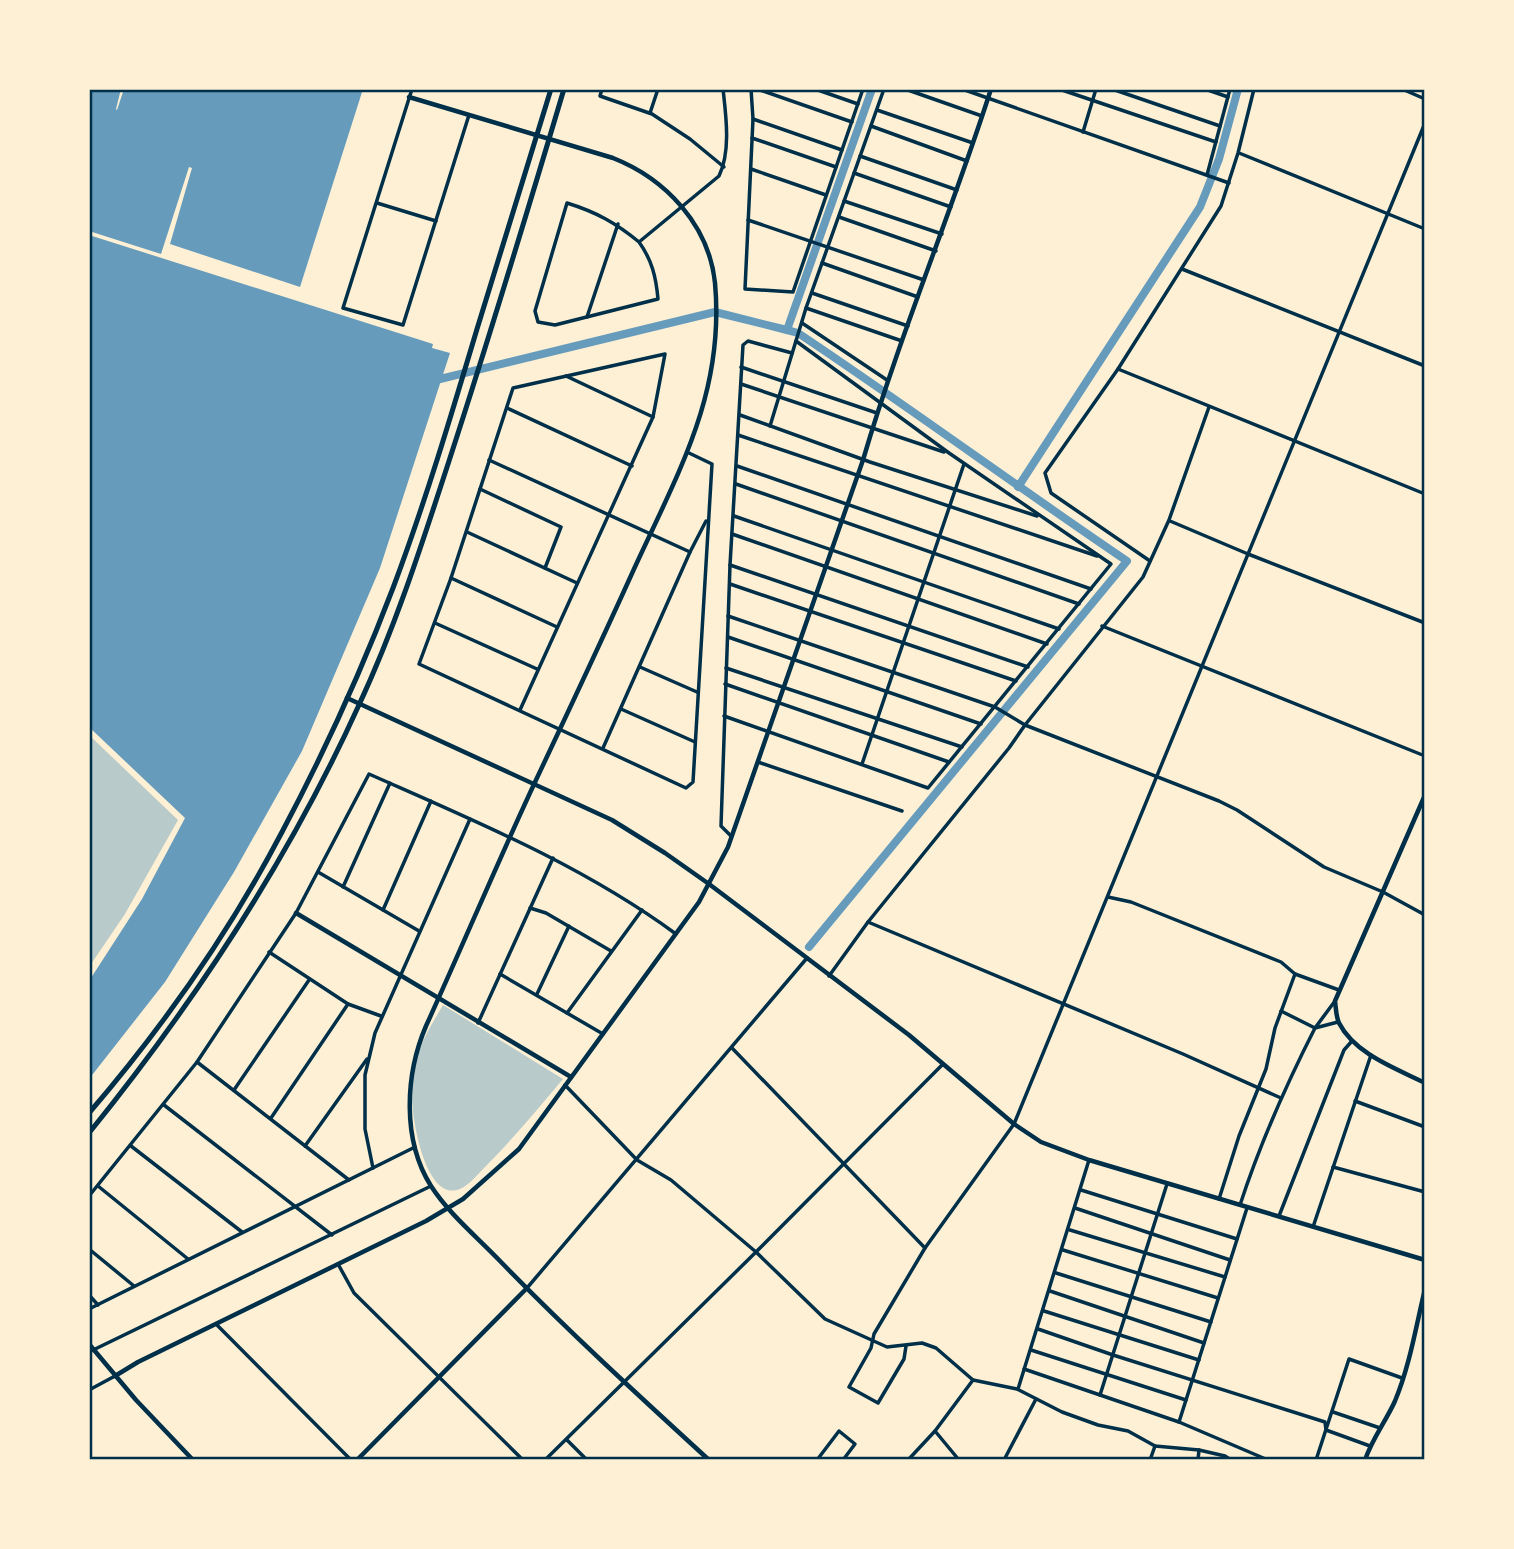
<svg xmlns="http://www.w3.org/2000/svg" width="1514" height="1549" font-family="'PT Sans',sans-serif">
<rect width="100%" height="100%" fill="#fdf0d5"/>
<!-- green -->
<g fill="#b9caca">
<path d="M89,735L178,820L125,914L89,967Z"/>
<path d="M443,1005L563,1079C537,1110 512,1140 484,1168C477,1175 469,1185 460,1189C428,1202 415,1131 413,1111C411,1097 413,1077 416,1063C420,1042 432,1024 443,1005Z"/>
</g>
<!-- water -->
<g fill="#669bbc">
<path d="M89,89H121L116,109L117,110L124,89H363L300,287L170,244L192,168L189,167L161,254L89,231Z"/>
<path d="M89,235L433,344L432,348L450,353L380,568L302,751L234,872L165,982L89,1079V981L142,899L185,818L89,727Z"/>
</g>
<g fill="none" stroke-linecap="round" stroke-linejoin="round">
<!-- canal -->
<g stroke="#669bbc" stroke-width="8">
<path d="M787,330L872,89"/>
<path d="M436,380L715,312L787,330L798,333C909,407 1016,486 1127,561L809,947"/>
<path d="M1018,487L1200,207L1219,159L1238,89"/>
</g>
<!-- minor -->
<g stroke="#003049" stroke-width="3.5">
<path d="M412,89L343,308L403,325L469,115"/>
<path d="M602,89L600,96L652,114L690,139L724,167"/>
<path d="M751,89L753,119L745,289L793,292L863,89"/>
<path d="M815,89L858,104"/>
<path d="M905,89L982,116"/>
<path d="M962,89L1229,183"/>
<path d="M1059,89L1216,142"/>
<path d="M1112,89L1220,126"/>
<path d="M1205,89L1228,97"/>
<path d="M1402,89L1425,99"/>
<path d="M760,90L852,122"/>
<path d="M877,110L973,143"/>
<path d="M650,113L658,89"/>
<path d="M753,119L842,150"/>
<path d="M871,126L967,161"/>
<path d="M1083,132L1096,89"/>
<path d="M752,138L836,167"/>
<path d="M1239,153L1425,229"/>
<path d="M860,156L957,190"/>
<path d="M751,169L826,195"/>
<path d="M854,173L951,207"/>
<path d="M1207,175L1230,89"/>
<path d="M844,201L942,234"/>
<path d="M377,203L436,221"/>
<path d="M839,217L936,251"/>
<path d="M748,220L924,280"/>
<path d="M639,242C616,223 596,212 567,203L535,311L538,322L555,325L658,299C656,277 652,260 639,242L719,176C731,151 726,116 723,89"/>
<path d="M822,263L918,297"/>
<path d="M1182,269L1425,366"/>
<path d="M812,293L908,326"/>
<path d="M806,308L902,341"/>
<path d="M587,317L618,224"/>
<path d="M802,323L887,380"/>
<path d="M741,367L877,413"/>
<path d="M1118,369L1425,494"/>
<path d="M566,376L653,417"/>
<path d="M741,384L944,452"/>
<path d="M507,408L632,466"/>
<path d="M740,415L870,462L1037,516"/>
<path d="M770,426L806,308L884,89"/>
<path d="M738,435L1097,556"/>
<path d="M489,460L690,552"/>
<path d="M737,466L1091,589"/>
<path d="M736,484L1079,604"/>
<path d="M480,489L561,527L545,568"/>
<path d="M734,516L1059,629"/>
<path d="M1170,521L1248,554L1425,623"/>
<path d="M467,532L577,583"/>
<path d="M732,534L1047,644"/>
<path d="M1150,561L1051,493L1045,473L1118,369L1221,206L1238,153L1254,89"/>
<path d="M730,565L1028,667"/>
<path d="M451,578L557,627"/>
<path d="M730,584L1016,681"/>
<path d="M728,616L995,707L1025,725L1219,801L1237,810L1324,867L1383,892L1425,915"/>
<path d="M435,623L537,669"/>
<path d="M1102,626L1425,756"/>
<path d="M728,637L981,724"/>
<path d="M640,667L697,692"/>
<path d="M726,668L962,747"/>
<path d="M725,684L949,762"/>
<path d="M621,709L695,742"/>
<path d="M520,710L653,417L665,354L513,388L451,578L419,664L686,788L693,782L712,464L689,453"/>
<path d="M724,716L928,788L1111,564L949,453L796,341"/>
<path d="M603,748L690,552L706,521"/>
<path d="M758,762L902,811"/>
<path d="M862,764L964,464"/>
<path d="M731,836L721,826L730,565L743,345L748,341L792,353"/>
<path d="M318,872L419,931"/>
<path d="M343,887L390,783"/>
<path d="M1108,897L1131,902L1281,962L1295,974L1339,990"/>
<path d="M530,908L546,913L611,951"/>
<path d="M383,910L431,801"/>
<path d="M868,922L1183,1054L1281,1098"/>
<path d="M269,952L348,1004L381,1016"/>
<path d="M500,974L603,1034"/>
<path d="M829,976L868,922L1009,748L1025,725L1143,577L1169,520L1209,407"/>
<path d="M537,994L569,926"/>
<path d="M1281,1011L1315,1028L1335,1001"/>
<path d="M567,1013L642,910"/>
<path d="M478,1023L553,858"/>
<path d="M732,1048L925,1248"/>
<path d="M197,1062L349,1180"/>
<path d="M565,1085L637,1160L671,1180L756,1252L825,1319L887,1347L922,1343L936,1348L973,1380L1017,1389L1062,1412L1098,1425L1128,1431L1155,1446L1199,1450L1225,1456L1231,1460"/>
<path d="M234,1090L309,980"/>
<path d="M1355,1101L1425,1127"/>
<path d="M164,1105L332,1235"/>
<path d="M271,1118L348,1004"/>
<path d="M131,1146L242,1232"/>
<path d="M305,1146L367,1059"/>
<path d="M1333,1167L1425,1192"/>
<path d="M373,1168L365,1129V1075L375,1033L470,819"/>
<path d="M98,1186L188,1259"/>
<path d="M1081,1190L1237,1239"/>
<path d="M89,1196L197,1062L296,913L369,774C475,821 582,865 676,934"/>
<path d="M1219,1199L1239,1136L1266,1069L1275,1028L1295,974"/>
<path d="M1240,1205C1260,1144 1286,1085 1315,1028L1338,1022"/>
<path d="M1075,1208L1230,1260"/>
<path d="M1279,1216L1344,1050L1352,1041"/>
<path d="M1313,1227L1371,1055"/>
<path d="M1070,1230L1225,1277"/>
<path d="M89,1249L134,1286"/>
<path d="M1063,1250L1218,1298"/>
<path d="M338,1264L354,1293L523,1460"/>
<path d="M1056,1273L1211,1322"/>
<path d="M527,1288L807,958"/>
<path d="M1050,1291L1204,1343"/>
<path d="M89,1295L98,1305"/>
<path d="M89,1309L415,1147"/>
<path d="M1044,1311L1199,1360"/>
<path d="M216,1324L351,1460"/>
<path d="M1038,1329L1113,1355L1325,1422L1326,1430L1370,1446"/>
<path d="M906,1346L904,1359L878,1403L849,1387L871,1348L874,1334L925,1248L1014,1124L1425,123"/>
<path d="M1031,1350L1186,1400"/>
<path d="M89,1352L431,1186"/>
<path d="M1024,1369L1179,1422L1268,1460"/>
<path d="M1018,1389L1089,1160"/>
<path d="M89,1390L115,1376"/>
<path d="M1100,1395L1167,1184"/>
<path d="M1333,1412L1380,1428"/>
<path d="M1179,1422L1247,1208"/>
<path d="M935,1431L959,1460"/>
<path d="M567,1440L587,1460"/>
<path d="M545,1460L756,1252L943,1064"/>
<path d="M817,1460L839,1431L855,1444L843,1460"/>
<path d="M908,1460L935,1431L973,1380"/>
<path d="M1004,1460L1036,1399"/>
<path d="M1150,1460L1155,1446"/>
<path d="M1198,1460L1199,1450"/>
<path d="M1316,1460L1349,1359L1402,1378"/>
</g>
<!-- tertiary -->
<g stroke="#003049" stroke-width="4.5">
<path d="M409,97L613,158C666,179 709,225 715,283C725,393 678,473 634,569C602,640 569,710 536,780C498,861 463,945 426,1026C405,1075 402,1140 431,1186C449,1214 477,1237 500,1261C567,1330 638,1395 709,1460"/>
<path d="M347,698L612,820L665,853L709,884L909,1035L1014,1124L1041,1142L1089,1160L1425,1260"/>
<path d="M1425,795L1335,1001C1336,1008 1336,1017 1339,1023C1355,1054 1395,1068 1425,1083"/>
<path d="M296,913L571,1077"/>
<path d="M89,1344L136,1400L193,1460"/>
<path d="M115,1376L138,1362L426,1221L463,1199L519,1149L699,902L728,847L863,460C900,334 951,214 991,89"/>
<path d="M357,1460L527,1288"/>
<path d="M1365,1460C1372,1439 1386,1421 1395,1401C1410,1365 1416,1326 1425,1289"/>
</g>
<!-- primary -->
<g stroke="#003049" stroke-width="5">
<path d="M89,1113C163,1027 229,933 282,832C324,753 361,672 393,588C425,503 451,416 477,329C502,249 527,169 551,89"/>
<path d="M89,1133C195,1002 288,861 358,707C395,628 422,544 449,461C489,338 527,213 564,89"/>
</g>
</g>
<!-- border -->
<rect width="1514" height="1549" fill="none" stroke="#fdf0d5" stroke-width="182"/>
<rect x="91" y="91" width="1332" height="1367" fill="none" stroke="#003049" stroke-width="2.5"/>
</svg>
